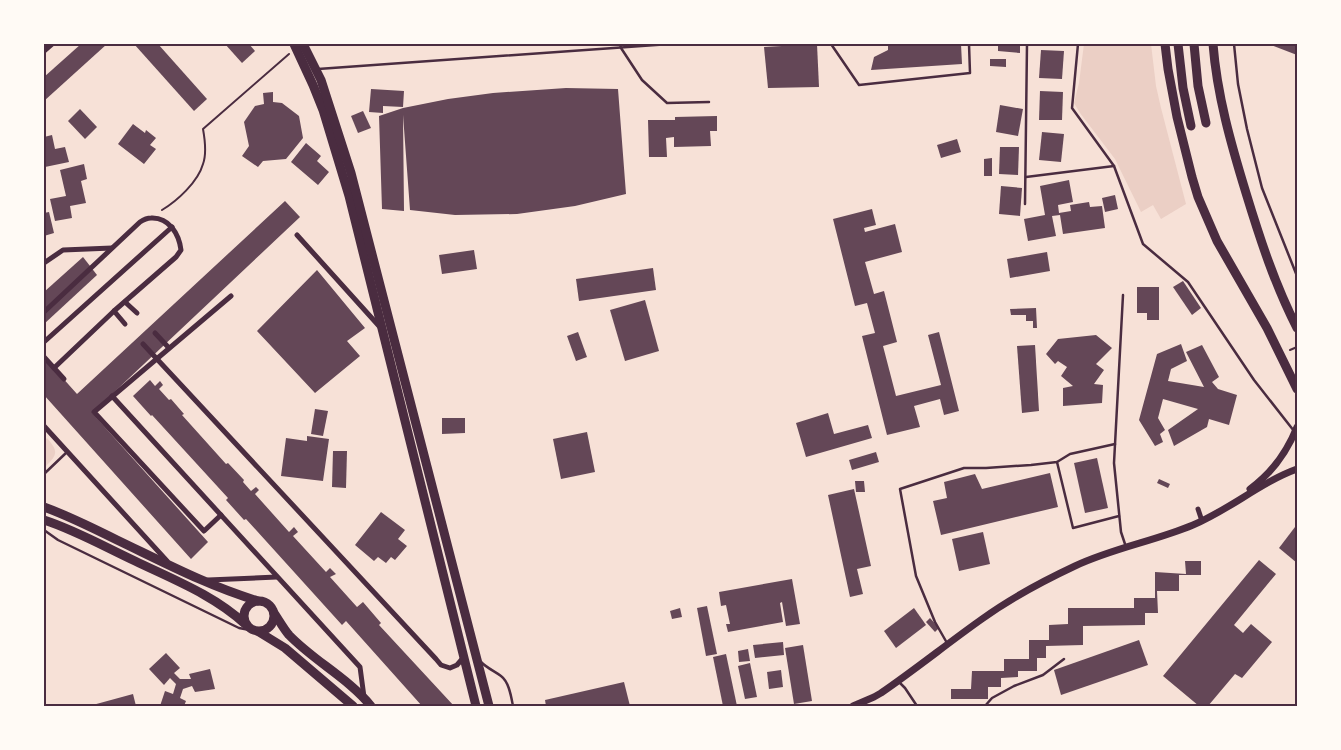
<svg xmlns="http://www.w3.org/2000/svg" width="1341" height="750" font-family="Merriweather,serif">
<rect width="100%" height="100%" fill="#f7e1d7"/>
<!-- green -->
<g fill="#ebcfc5">
<path d="M1084,44H1151L1156,86L1161,108L1186,204L1161,219L1153,205L1141,212L1115,159L1080,113L1074,103L1079,83Z"/>
<path d="M47,438C58,451 58,454 46,466L44,464V441Z"/>
</g>
<!-- building -->
<g fill="#644757">
<path d="M81,44H107L44,101V77Z"/>
<path d="M134,44H158L207,99L194,111Z"/>
<path d="M225,44H249L255,51L242,63Z"/>
<path d="M817,44L819,87L768,88L764,47Z"/>
<path d="M888,44H961L962,64L871,70L874,57L888,50Z"/>
<path d="M998,44H1020V53L998,51Z"/>
<path d="M1272,44H1297V55L1271,45Z"/>
<path d="M1041,50L1064,51L1062,79L1039,78Z"/>
<path d="M990,59H1006V67L990,66Z"/>
<path d="M566,88L618,89L626,194L575,206L517,214L455,215L410,210L403,115L404,211L382,209L379,116L403,108L448,99L493,93Z"/>
<path d="M371,89L404,91L403,107L383,106V113L369,112Z"/>
<path d="M1040,91L1063,92L1062,120H1039Z"/>
<path d="M273,92V102L282,103L299,116L303,138L286,159L263,161L258,167L242,156L249,146L244,122L255,106L264,104L263,93Z"/>
<path d="M1000,105L1023,109L1018,136L996,132Z"/>
<path d="M80,109L97,127L85,139L68,121Z"/>
<path d="M363,111L371,128L358,133L351,116Z"/>
<path d="M717,116V131H710L711,146L674,147V137L666,138L667,157H649L648,120H675V117Z"/>
<path d="M133,124L145,133L146,130L156,138L150,145L156,149L144,164L118,144Z"/>
<path d="M1042,132L1064,134L1061,162L1039,160Z"/>
<path d="M52,135L55,149L65,147L69,162L45,167L44,137Z"/>
<path d="M957,139L961,152L941,158L937,145Z"/>
<path d="M306,143L321,156L317,161L329,172L318,185L291,162Z"/>
<path d="M1000,147H1019L1018,175L999,174Z"/>
<path d="M992,158V176H984V159Z"/>
<path d="M84,164L87,179L81,181L86,203L70,206L72,218L55,221L50,199L66,196L60,170Z"/>
<path d="M1069,180L1073,202L1058,205L1059,213L1071,211L1070,205L1089,202L1090,207L1102,206L1105,228L1063,234L1060,215L1052,216L1056,236L1028,241L1024,219L1045,215L1040,186Z"/>
<path d="M1001,186L1022,188L1020,216L999,214Z"/>
<path d="M1115,195L1118,209L1105,212L1102,198Z"/>
<path d="M285,201L300,217L92,413L208,542L191,559L44,395V357L77,394Z"/>
<path d="M872,209L876,225L864,228L865,232L895,224L902,252L865,262L874,294L884,291L897,342L883,346L896,396L941,385L928,335L939,332L959,411L944,415L940,399L914,406L920,427L887,435L862,336L875,333L867,303L855,306L833,219Z"/>
<path d="M49,212L54,233L44,236V213Z"/>
<path d="M474,250L477,269L442,274L439,255Z"/>
<path d="M1047,252L1050,271L1010,278L1007,259Z"/>
<path d="M83,257L97,275L44,324V292Z"/>
<path d="M653,268L656,290L579,301L576,279Z"/>
<path d="M317,270L365,328L347,341L360,356L315,393L257,331Z"/>
<path d="M1183,281L1201,308L1192,315L1173,287Z"/>
<path d="M1137,287H1159V320H1147V313H1137Z"/>
<path d="M645,300L659,351L625,361L610,310Z"/>
<path d="M1036,308L1037,328H1033V321H1026V315H1011L1010,309Z"/>
<path d="M578,332L587,357L576,361L567,336Z"/>
<path d="M1096,335L1112,348L1096,364L1104,370L1094,384L1103,385L1102,403L1063,406V388L1073,386L1061,376L1067,367L1058,361L1055,364L1046,354L1058,339Z"/>
<path d="M1181,344L1187,361L1171,369L1168,381L1204,387L1186,352L1202,345L1219,377L1212,382L1218,389L1237,395L1229,425L1209,419L1207,427L1174,446L1168,430L1198,409L1163,399L1158,418L1165,430L1160,434L1163,442L1155,446L1139,420L1157,354Z"/>
<path d="M1035,345L1039,411L1022,413L1017,346Z"/>
<path d="M150,380L155,386L160,381L163,385L159,389L169,400L171,399L184,414L182,415L226,464L228,463L244,480L243,482L251,491L256,487L259,490L255,494L289,532L294,527L298,532L293,536L326,572L330,568L336,574L330,577L357,607L363,602L381,623L379,625L454,706H422L346,621L342,625L246,519L244,520L226,500L228,498L152,415L151,416L133,396Z"/>
<path d="M315,409L328,411L323,436L311,434Z"/>
<path d="M828,413L834,434L868,425L872,438L806,457L796,423Z"/>
<path d="M442,418H465V433L442,434Z"/>
<path d="M587,432L595,472L561,479L553,439Z"/>
<path d="M307,436L329,439L323,481L281,476L286,438L307,441Z"/>
<path d="M333,451H347L346,488L332,487Z"/>
<path d="M876,452L879,462L852,470L849,460Z"/>
<path d="M1097,458L1108,508L1085,513L1074,463Z"/>
<path d="M1050,473L1058,507L941,535L933,501L947,498L944,482L975,474L982,489Z"/>
<path d="M1159,479L1170,484L1168,488L1157,483Z"/>
<path d="M855,481H864L865,492H856Z"/>
<path d="M854,489L871,566L857,569L863,594L850,597L828,495Z"/>
<path d="M381,512L405,530L398,539L407,546L395,560L391,557L386,563L378,557L374,561L355,545Z"/>
<path d="M1295,527L1297,529V563L1279,548Z"/>
<path d="M983,532L990,564L959,571L952,539Z"/>
<path d="M1259,560L1276,574L1234,625L1243,633L1251,624L1272,642L1242,678L1235,674L1208,706H1199L1163,676Z"/>
<path d="M1185,561H1201V575H1179V591H1157L1158,613H1145V625L1083,626V645L1046,646V658H1037V671H1018V677L1001,678V687H988V699H951V689H971L972,671H1004V659H1029V640H1049V625L1068,624V608H1134V598H1155V572L1186,574Z"/>
<path d="M792,579L800,624L786,626L782,602L780,603L783,622L728,632L726,624H730L726,605L721,606L719,592Z"/>
<path d="M707,606L717,654L706,656L697,608Z"/>
<path d="M680,608L682,617L672,619L670,611Z"/>
<path d="M914,608L926,625L896,648L884,631Z"/>
<path d="M930,618L939,628L935,632L926,622Z"/>
<path d="M1139,640L1148,665L1061,695L1054,670Z"/>
<path d="M783,642L784,655L755,658L753,645Z"/>
<path d="M803,645L812,701L794,704L785,648Z"/>
<path d="M748,649L750,661L739,662L738,651Z"/>
<path d="M166,653L180,668L174,673L180,679H191L189,674L210,669L215,689L195,692L192,686L183,689L180,698L186,701L184,706H160L165,691L173,694L176,684L170,678L164,685L149,669Z"/>
<path d="M726,654L737,706H723L713,657Z"/>
<path d="M750,663L757,697L745,699L738,666Z"/>
<path d="M781,670L783,687L769,689L767,672Z"/>
<path d="M624,682L630,706H546L545,700Z"/>
<path d="M133,694L136,706H89Z"/>
<path d="M1049,704V706H1021V705Z"/>
</g>
<g fill="none" stroke-linecap="round" stroke-linejoin="round">
<!-- path -->
<g stroke="#4a2c40" stroke-width="2">
<path d="M162,210C177,201 198,182 203,164C207,153 205,140 203,129L289,54"/>
<path d="M1290,350L1297,347"/>
</g>
<!-- service -->
<g stroke="#4a2c40" stroke-width="2.5">
<path d="M620,44L621,48L642,80L667,103L709,102"/>
<path d="M831,44L859,85L970,73L969,44"/>
<path d="M1078,44L1072,108L1114,166L1143,244L1188,282L1254,380L1294,431"/>
<path d="M1234,44L1238,84L1247,129L1262,188L1297,276"/>
<path d="M318,69L670,44"/>
<path d="M1026,177L1114,166"/>
<path d="M1025,204L1027,44"/>
<path d="M1123,295L1114,463L1121,532L1126,547"/>
<path d="M1057,462L1073,528L1119,516"/>
<path d="M44,474L67,452"/>
<path d="M44,530L58,540L239,628L255,631"/>
<path d="M947,643L935,622L916,576L900,489L964,468H986L1031,465L1057,462L1070,454L1115,444"/>
<path d="M481,662C487,668 494,671 501,676C509,682 511,696 513,706"/>
<path d="M899,682L905,688L917,706"/>
<path d="M985,706L992,698L1014,686L1043,675L1064,659"/>
</g>
<!-- minor -->
<g stroke="#4a2c40" stroke-width="5">
<path d="M44,51L52,44"/>
<path d="M297,235L379,326"/>
<path d="M44,263L63,250L112,248"/>
<path d="M125,302L137,313"/>
<path d="M114,311L125,324"/>
<path d="M44,312L140,222C143,220 147,218 151,218C169,217 179,234 181,250L176,257L114,311L54,368"/>
<path d="M155,333L169,348"/>
<path d="M44,342L172,227"/>
<path d="M143,344L436,659L441,665L450,668L457,665L463,658"/>
<path d="M44,357L64,379"/>
<path d="M112,396L360,667L364,697"/>
<path d="M44,426L167,561"/>
<path d="M1198,509L1202,521"/>
<path d="M221,515L204,531L94,412L231,296"/>
<path d="M208,580L277,577"/>
</g>
<!-- tertiary -->
<g stroke="#4a2c40" stroke-width="7">
<path d="M1250,489C1272,473 1287,452 1297,427"/>
<path d="M853,706L874,697L881,693C916,669 948,643 982,619C1011,598 1043,581 1075,566C1113,548 1155,541 1193,525C1229,510 1261,482 1297,469"/>
</g>
<!-- primary -->
<g stroke="#4a2c40" stroke-width="9">
<path d="M294,44L313,85L323,110L349,196L476,706"/>
<path d="M303,44L321,80L351,173L489,706"/>
<path d="M44,507C69,516 93,528 117,540C163,562 208,586 258,601"/>
<path d="M44,520C75,530 105,547 135,561C172,579 214,595 245,624"/>
<circle cx="259" cy="616" r="15"/>
<path d="M274,613C279,620 283,628 289,635C314,661 348,678 371,706"/>
<path d="M259,632L285,648L353,706"/>
</g>
<!-- trunk -->
<g stroke="#4a2c40" stroke-width="9">
<path d="M1165,44L1168,69L1177,117L1192,177L1198,197L1217,241L1267,328L1297,389"/>
<path d="M1178,44L1183,88L1191,126"/>
<path d="M1194,44L1198,86L1206,123"/>
<path d="M1213,44C1217,95 1231,144 1246,193C1260,239 1275,285 1297,328"/>
</g>
</g>
<!-- border -->
<rect width="1341" height="750" fill="none" stroke="#fffaf5" stroke-width="90"/>
<rect x="45" y="45" width="1251" height="660" fill="none" stroke="#4a2c40" stroke-width="2"/>
</svg>
